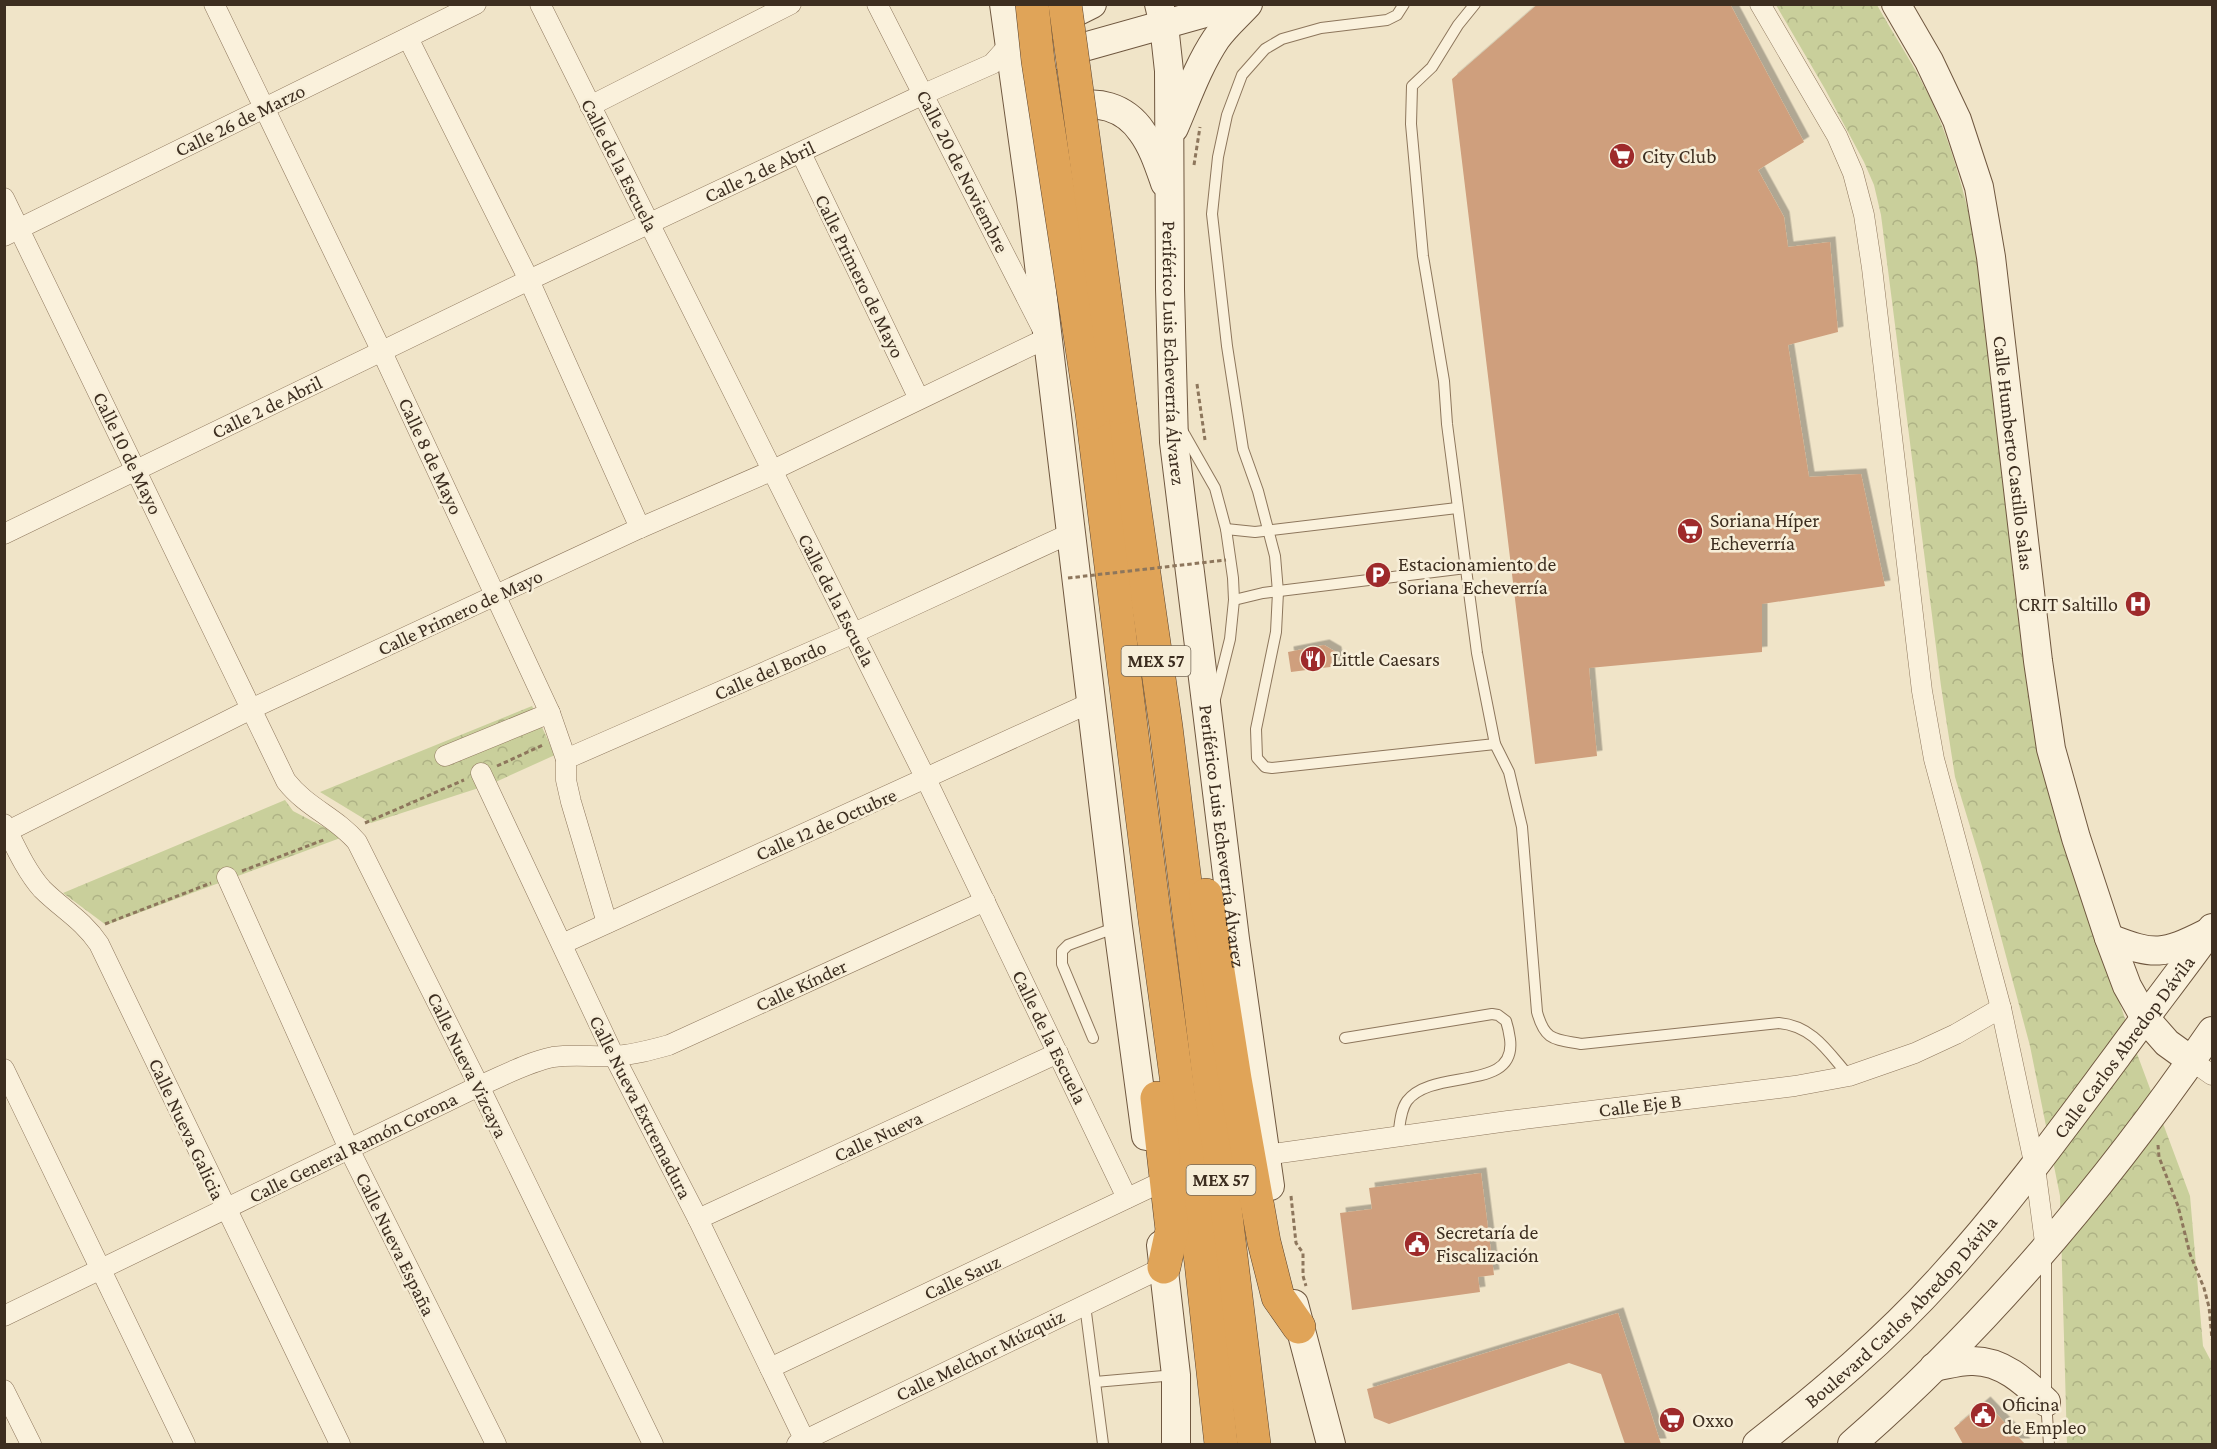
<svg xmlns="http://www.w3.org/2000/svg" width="2217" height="1449" font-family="'Crimson Pro',serif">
<defs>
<pattern id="park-crowns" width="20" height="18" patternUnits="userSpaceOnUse" patternTransform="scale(1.5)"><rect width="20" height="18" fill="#c9cf9b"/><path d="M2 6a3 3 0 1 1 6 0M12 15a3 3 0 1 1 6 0" fill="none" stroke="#aeb285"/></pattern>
<filter id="shadow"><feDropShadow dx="5.5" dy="-5.5" stdDeviation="0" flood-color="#0004"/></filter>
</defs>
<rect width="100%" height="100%" fill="#f0e4c8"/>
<!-- park -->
<g fill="url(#park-crowns)">
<path d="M1776,5H1877C1895,37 1916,68 1932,102C1952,146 1964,192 1975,239L2034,731L2048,785L2133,1043L2190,1196L2203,1346L2212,1363V1444H2067L2060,1196L2030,1046L1982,866L1955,777L1941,686L1881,215L1874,185L1864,162L1825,89Z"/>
<path d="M532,706L555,755L491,784L371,823L320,792Z"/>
<path d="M285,800L293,811L343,837L106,925L63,893Z"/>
</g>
<!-- building -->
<g fill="#cf9f7d" filter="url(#shadow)">
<path d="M1538,4H1730L1804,142L1758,170L1784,217L1788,247L1830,242L1838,332L1788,345L1809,477L1861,474L1885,586L1762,604V652L1589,668L1597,756L1535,764L1452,79Z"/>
<path d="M1324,645L1336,652L1338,666L1291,672L1288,652Z"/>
<path d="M1481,1173L1494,1275L1478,1277L1480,1292L1352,1310L1340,1213L1372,1209L1369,1188Z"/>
<path d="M1618,1313L1661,1444H1625L1601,1374L1569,1363L1389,1424L1374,1418L1367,1389Z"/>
<path d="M1985,1402L2025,1444H1963L1954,1428Z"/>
</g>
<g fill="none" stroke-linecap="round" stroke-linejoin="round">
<!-- lane casing -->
<g stroke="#8d765c" stroke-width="12">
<g id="lane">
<path d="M1404,4L1397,15L1387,20L1321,28L1282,39L1265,49L1242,75L1227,115L1218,157L1212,214L1227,346L1243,449L1258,491L1275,556L1278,592L1276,632L1256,729L1257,758L1265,767L1272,768L1495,744L1477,653L1447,424L1444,381L1423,256L1411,124L1412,86L1432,67L1458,25L1475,4"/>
<path d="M1182,430L1215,488L1226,529L1233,578L1234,600L1230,639L1215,699"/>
<path d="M1226,529L1255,532L1457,508"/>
<path d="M1234,600L1263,593L1466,568"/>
<path d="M1495,744L1509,772L1522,827L1537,1012C1545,1041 1554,1039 1581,1044L1779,1023C1813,1026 1828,1052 1849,1076"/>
<path d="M1093,1038L1062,964V951L1068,945L1117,927"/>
<path d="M1345,1038L1492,1014L1498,1015L1506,1021C1508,1027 1509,1032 1510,1039C1517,1093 1433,1067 1407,1101C1400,1111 1400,1125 1398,1137"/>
<path d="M2046,1256V1402L2049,1444"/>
<path d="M1085,1305L1103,1444"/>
<path d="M1095,1382L1175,1375"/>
</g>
</g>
<!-- street casing -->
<g stroke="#8d765c" stroke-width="21">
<g id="street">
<path d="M214,4L382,352L550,713L566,759V780L571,802L607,923"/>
<path d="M540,4L926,779L1127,1198"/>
<path d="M1760,4L1837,136L1853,173L1864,215L1872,268L1922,691L1934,759L2001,1008L2035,1167L2046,1250"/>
<path d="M408,38L529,280L640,528"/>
<path d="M590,106L791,4"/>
<path d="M801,153L919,399"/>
<path d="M4,198L286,781C307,808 336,817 357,842L479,1086L653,1444"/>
<path d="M4,236L476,4"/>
<path id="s1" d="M4,534L529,280L924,94L992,64L1009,45"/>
<path d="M445,756L550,713"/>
<path d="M566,759L854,633L1071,533"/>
<path d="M481,773L614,1056L698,1219L805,1441"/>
<path d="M4,824C15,846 26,871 42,889C62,909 83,920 99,944L340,1444"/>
<path d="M4,833L251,709L640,528L771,471L1047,338L877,4"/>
<path d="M227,877L349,1149L496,1444"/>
<path d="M562,944L1090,703"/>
<path d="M2192,1061L2212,1075"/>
<path d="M4,1069L185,1444"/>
<path d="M1265,1155L1508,1121L1795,1086L1849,1076L1915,1053L1956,1034L2001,1008"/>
<path d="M698,1219L1058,1053"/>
<path d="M4,1316L479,1086C503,1076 528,1062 553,1057C574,1054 594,1057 614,1056C633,1055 651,1050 669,1045L985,901"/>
<path d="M770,1368L1153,1186"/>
<path d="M4,1390L31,1444"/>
<path d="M797,1444L1164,1267"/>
</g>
</g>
<!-- secondary casing -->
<g stroke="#6f573f" stroke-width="30">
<g id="secondary">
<path d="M1004,4L1031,198L1118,927L1146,1136"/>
<path id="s2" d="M1159,4L1164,25L1169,71L1170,289L1174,442L1235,939L1270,1186"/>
<path id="s3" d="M1896,4L1929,61L1957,120L1979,187L1991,257L2038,661L2051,749L2076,838L2109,938L2127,986L2145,1018L2167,1043L2192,1061"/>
<path d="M1048,26L1092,4"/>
<path d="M1016,66L1237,4"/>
<path d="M1174,128C1187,98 1198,66 1216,39C1225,26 1237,16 1248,4"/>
<path d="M1040,149C1047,136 1056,120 1069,112C1094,96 1126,108 1142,132C1153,147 1159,166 1165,183"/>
<path d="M2109,938C2155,956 2163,955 2207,933"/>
<path d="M1161,1245L1176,1375V1444"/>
<path d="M1294,1304L1331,1444"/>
<path d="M1934,1367C1946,1365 1959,1361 1971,1361C2002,1360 2025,1382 2046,1402"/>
<path id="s4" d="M1757,1444C1822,1393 1886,1339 1942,1277C2006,1207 2061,1131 2117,1056C2148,1013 2181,971 2212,928"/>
<path d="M1852,1444C1990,1324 2108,1182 2212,1031"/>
</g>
</g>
<!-- highway casing -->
<g stroke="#5b4430" stroke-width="34">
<g id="highway">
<path d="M1120,407L1166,727L1254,1444"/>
<path d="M1092,413L1155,920L1201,1262L1221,1444"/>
<path d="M1206,895L1235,1079L1264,1242L1278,1297L1299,1327"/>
<path d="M1157,1098L1172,1230L1164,1267"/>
</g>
</g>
<!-- path -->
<g stroke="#8d765c" stroke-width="3" stroke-dasharray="4.5 3" stroke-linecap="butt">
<path d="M1194,165L1200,127"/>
<path d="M1197,384L1205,440"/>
<path d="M497,766L543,745"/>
<path d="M365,823L464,780"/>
<path d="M242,871L326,839"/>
<path d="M105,924L211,883"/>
<path d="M2158,1145L2159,1157L2178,1206L2190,1254L2204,1288L2209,1307L2212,1339"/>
<path d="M1291,1196L1296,1243L1303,1253V1276L1306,1286"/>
</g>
<!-- lane -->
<use href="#lane" stroke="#faf1dc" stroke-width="10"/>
<!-- street -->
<use href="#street" stroke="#faf1dc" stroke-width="20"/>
<!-- secondary -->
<use href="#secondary" stroke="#faf1dc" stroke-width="28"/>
<!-- highway -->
<use href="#highway" stroke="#e0a458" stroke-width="33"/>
<!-- highway-bridge casing -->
<g stroke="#5b4430" stroke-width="34" stroke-linecap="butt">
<g id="highway-bridge">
<path d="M1032,4L1038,61L1092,413"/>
<path d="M1065,4L1120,407"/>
</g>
</g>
<!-- path-bridge -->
<path stroke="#8d765c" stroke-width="3" stroke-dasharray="4.5 3" stroke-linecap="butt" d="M1068,578L1226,560"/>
<!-- highway-bridge -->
<use href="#highway-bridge" stroke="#e0a458" stroke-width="33"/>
</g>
<!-- icons -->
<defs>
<g id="supermarket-disc" transform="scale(1.35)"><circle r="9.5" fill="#9e2a2b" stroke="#f7eed8"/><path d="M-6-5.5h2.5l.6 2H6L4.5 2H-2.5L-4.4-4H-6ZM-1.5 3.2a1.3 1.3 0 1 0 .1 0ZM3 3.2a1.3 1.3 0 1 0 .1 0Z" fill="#fff"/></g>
<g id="parking-disc" transform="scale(1.35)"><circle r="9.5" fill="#9e2a2b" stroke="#f7eed8"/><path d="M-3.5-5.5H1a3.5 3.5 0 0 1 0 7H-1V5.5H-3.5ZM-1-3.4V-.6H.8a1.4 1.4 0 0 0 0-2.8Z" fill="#fff"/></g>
<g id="hospital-disc" transform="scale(1.35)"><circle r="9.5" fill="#9e2a2b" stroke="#f7eed8"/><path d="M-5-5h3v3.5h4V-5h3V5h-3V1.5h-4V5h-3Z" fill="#fff"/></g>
<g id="restaurant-disc" transform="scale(1.35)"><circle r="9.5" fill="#9e2a2b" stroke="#f7eed8"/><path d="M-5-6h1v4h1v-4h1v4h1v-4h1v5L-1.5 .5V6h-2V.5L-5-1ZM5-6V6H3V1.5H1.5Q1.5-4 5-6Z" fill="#fff"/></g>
<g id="civic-disc" transform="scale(1.35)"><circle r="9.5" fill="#9e2a2b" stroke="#f7eed8"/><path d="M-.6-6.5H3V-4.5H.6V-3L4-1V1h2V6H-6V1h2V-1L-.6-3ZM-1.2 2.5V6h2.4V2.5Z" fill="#fff"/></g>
</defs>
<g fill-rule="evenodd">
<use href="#supermarket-disc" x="1622" y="156"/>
<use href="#supermarket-disc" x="1690" y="531"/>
<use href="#parking-disc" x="1378" y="575"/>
<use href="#hospital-disc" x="2138" y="604"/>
<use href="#restaurant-disc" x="1313" y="659"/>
<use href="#civic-disc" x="1417" y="1244"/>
<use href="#civic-disc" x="1983" y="1415"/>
<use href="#supermarket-disc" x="1672" y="1420"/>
</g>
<g text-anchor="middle" stroke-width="5" stroke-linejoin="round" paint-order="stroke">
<!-- shield labels -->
<g fill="#f7eed8" stroke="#756857" stroke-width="1.5">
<rect x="1121.5" y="646" width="69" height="30" rx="4.5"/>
<rect x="1186.5" y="1165" width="69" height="30" rx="4.5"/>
</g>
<g font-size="18" font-weight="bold" fill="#3d2e20">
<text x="1156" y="667">MEX 57</text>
<text x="1221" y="1186">MEX 57</text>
</g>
<!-- street labels -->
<g font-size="20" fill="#3d2e20" stroke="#f7eed8">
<text transform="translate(240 120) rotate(-26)" y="7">Calle 26 de Marzo</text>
<text transform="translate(620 165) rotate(63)" y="7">Calle de la Escuela</text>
<text transform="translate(963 171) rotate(63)" y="7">Calle 20 de Noviembre</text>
<text dy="7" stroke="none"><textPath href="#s1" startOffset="838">Calle 2 de Abril</textPath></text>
<text transform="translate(860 276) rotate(64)" y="7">Calle Primero de Mayo</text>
<text dy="7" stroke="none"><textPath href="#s2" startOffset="350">Periférico Luis Echeverría Álvarez</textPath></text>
<text dy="7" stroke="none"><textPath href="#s1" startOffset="292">Calle 2 de Abril</textPath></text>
<text dy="7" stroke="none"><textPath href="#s3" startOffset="470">Calle Humberto Castillo Salas</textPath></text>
<text transform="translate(128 453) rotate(64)" y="7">Calle 10 de Mayo</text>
<text transform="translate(431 456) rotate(65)" y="7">Calle 8 de Mayo</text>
<text transform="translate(837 600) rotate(63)" y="7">Calle de la Escuela</text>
<text transform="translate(460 612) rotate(-25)" y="7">Calle Primero de Mayo</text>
<text transform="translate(770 670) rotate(-24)" y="7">Calle del Bordo</text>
<text transform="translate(826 824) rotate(-24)" y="7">Calle 12 de Octubre</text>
<text dy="7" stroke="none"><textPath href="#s2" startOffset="836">Periférico Luis Echeverría Álvarez</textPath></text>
<text transform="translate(801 985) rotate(-25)" y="7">Calle Kínder</text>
<text transform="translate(1050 1037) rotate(64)" y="7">Calle de la Escuela</text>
<text dy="7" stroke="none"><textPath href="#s4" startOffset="543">Calle Carlos Abredop Dávila</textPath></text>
<text transform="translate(468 1065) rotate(64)" y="7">Calle Nueva Vizcaya</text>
<text transform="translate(1640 1105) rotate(-7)" y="7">Calle Eje B</text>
<text transform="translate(641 1107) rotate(63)" y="7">Calle Nueva Extremadura</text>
<text transform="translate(187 1129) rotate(65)" y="7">Calle Nueva Galicia</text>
<text transform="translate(878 1136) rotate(-25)" y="7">Calle Nueva</text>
<text transform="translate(353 1147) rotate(-26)" y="7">Calle General Ramón Corona</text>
<text transform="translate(396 1244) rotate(64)" y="7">Calle Nueva España</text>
<text transform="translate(962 1277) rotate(-25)" y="7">Calle Sauz</text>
<text dy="7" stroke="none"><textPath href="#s4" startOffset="196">Boulevard Carlos Abredop Dávila</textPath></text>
<text transform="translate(980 1355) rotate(-26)" y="7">Calle Melchor Múzquiz</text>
</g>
<!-- poi labels -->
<g font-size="20" fill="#3d2e20" stroke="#f7eed8" text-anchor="start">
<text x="1642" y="163">City Club</text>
<text x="1710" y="527">Soriana Híper<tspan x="1710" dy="23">Echeverría</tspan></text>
<text x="1398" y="571">Estacionamiento de<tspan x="1398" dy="23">Soriana Echeverría</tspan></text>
<text x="2118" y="611" text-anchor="end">CRIT Saltillo</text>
<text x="1332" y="666">Little Caesars</text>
<text x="1436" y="1239">Secretaría de<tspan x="1436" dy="23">Fiscalización</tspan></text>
<text x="2002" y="1411">Oficina<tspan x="2002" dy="23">de Empleo</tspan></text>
<text x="1692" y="1427">Oxxo</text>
</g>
</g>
<!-- border -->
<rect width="2217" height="1449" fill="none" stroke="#3d2e20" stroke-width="12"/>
</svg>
